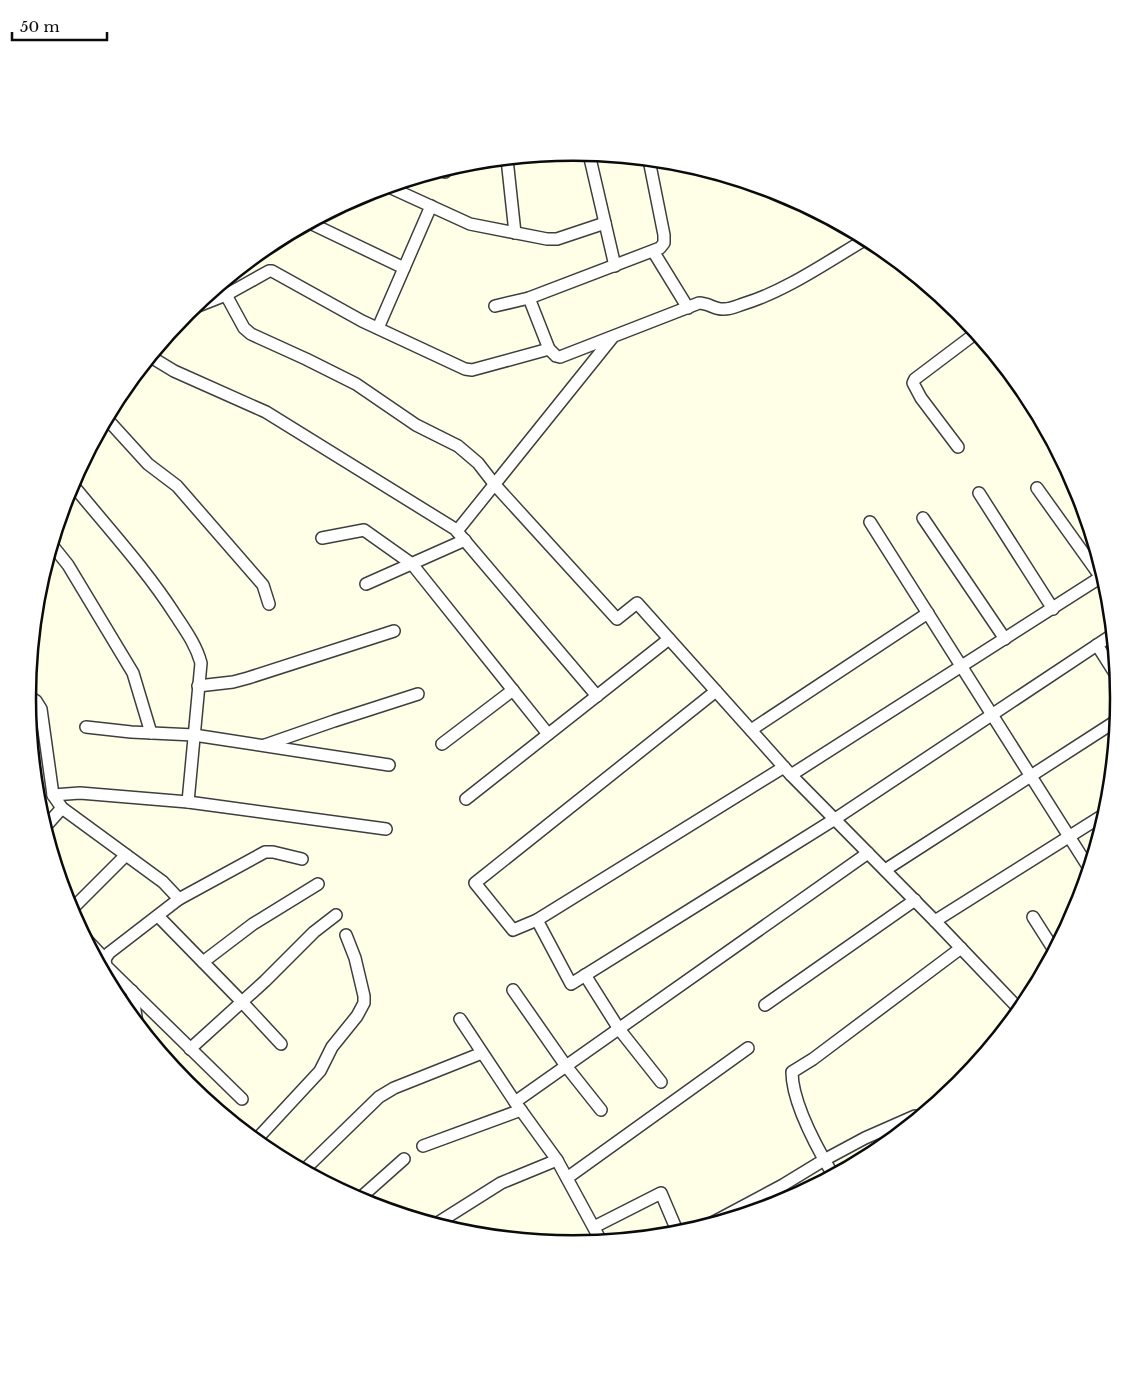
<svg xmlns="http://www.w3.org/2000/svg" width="1146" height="1396" font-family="'Libre Baskerville',serif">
<rect width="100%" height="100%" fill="#ffffe8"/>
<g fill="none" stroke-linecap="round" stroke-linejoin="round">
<!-- minor casing -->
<g stroke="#3e3e3e" stroke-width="14">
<g id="minor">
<path d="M589,154L615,266"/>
<path d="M507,159L515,233"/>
<path d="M445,172V170"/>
<path d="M389,187L470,224L547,239H557L605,223"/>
<path d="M310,223L404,268"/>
<path d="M653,251L688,308"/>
<path d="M226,295L244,328L251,334L306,359L356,384L416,425L458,446L478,463L495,485L617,619L637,603L791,775L935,921L1020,1010"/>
<path d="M529,298L549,349L556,356L560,357L699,303C709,303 715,310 724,309C731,309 737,306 743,304C786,291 827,262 866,239"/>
<path d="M495,306L529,298L660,248L664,243V235L649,160"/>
<path d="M193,308L226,295L269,271H272L362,321L465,369L472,370L549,349"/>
<path d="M378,328L431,206"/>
<path d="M151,357L174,371L266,412L455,529L597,696"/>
<path d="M107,419L148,464L177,486L263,585L269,604"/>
<path d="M958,447L921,398L913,383L915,379L976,333"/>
<path d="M72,484C107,527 146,569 176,616C186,631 196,645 201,663L188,802"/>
<path d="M1037,488L1105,583"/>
<path d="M979,493L1053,609"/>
<path d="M923,518L1005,639"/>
<path d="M870,522L1089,868"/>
<path d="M457,531L612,338"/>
<path d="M322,538L364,530L412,564L548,734"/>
<path d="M52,545L68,565L133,673L151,733"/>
<path d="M366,584L465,540"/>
<path d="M1097,645L1116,675"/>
<path d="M198,686L233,682L248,678L394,631"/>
<path d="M28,696L36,701L41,709L53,795L62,808L163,882L179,899"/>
<path d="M86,727L131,732L194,735L389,765"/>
<path d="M751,730L928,613"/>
<path d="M442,744L513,690"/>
<path d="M265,745L334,721L418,694"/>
<path d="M784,767L537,920L571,984L835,819L1112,635"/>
<path d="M791,775L1101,577"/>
<path d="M53,795L80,793L188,802L386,829"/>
<path d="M466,799L669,639"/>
<path d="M45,827L62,808"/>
<path d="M885,870L1116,721"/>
<path d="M71,910L126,855"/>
<path d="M158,916L242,1002L281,1044"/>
<path d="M1033,917L1054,950"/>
<path d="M537,920L513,930L475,883L716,691"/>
<path d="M935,921L1105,814"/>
<path d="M87,940L105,959"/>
<path d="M203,962L253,924L318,884"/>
<path d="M585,975L619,1029L661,1082"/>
<path d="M513,990L566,1066L601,1110"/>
<path d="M132,991L137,1023"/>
<path d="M765,1005L915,900"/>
<path d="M460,1019L515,1102L557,1160L601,1241"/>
<path d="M190,1049L265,981L314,932L336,915"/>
<path d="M242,1099L106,966L105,959L109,953L179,899L265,852H273L302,859"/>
<path d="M515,1102L868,853"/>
<path d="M256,1140L320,1071L332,1047L357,1016L364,1003V996L355,958L346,935"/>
<path d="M423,1146L521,1110"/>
<path d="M304,1170L379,1097L394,1088L482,1053"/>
<path d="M833,1175C817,1148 792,1103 792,1072L813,1059L961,948"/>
<path d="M567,1178L748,1048"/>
<path d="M359,1199L404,1159"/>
<path d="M436,1224L501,1183L557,1160"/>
<path d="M710,1224L783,1185L824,1160L865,1138L915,1116"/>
<path d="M594,1227L661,1193L678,1233"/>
</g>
</g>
<!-- minor -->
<use href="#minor" stroke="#fff" stroke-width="11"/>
</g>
<!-- crop -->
<path d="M0 0H1146V1396H0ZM36 698a537 537 0 1 1 1074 0a537 537 0 1 1-1074 0Z" fill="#fff" fill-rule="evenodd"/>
<path fill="none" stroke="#0b0b0b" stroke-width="2.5" d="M36 698a537 537 0 1 1 1074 0a537 537 0 1 1-1074 0Z"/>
<!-- scale -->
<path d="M12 32v8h95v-8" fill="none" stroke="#0b0b0b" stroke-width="2.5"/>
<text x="20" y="32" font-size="15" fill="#0b0b0b" stroke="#ffffff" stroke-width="4" paint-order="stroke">50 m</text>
</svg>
